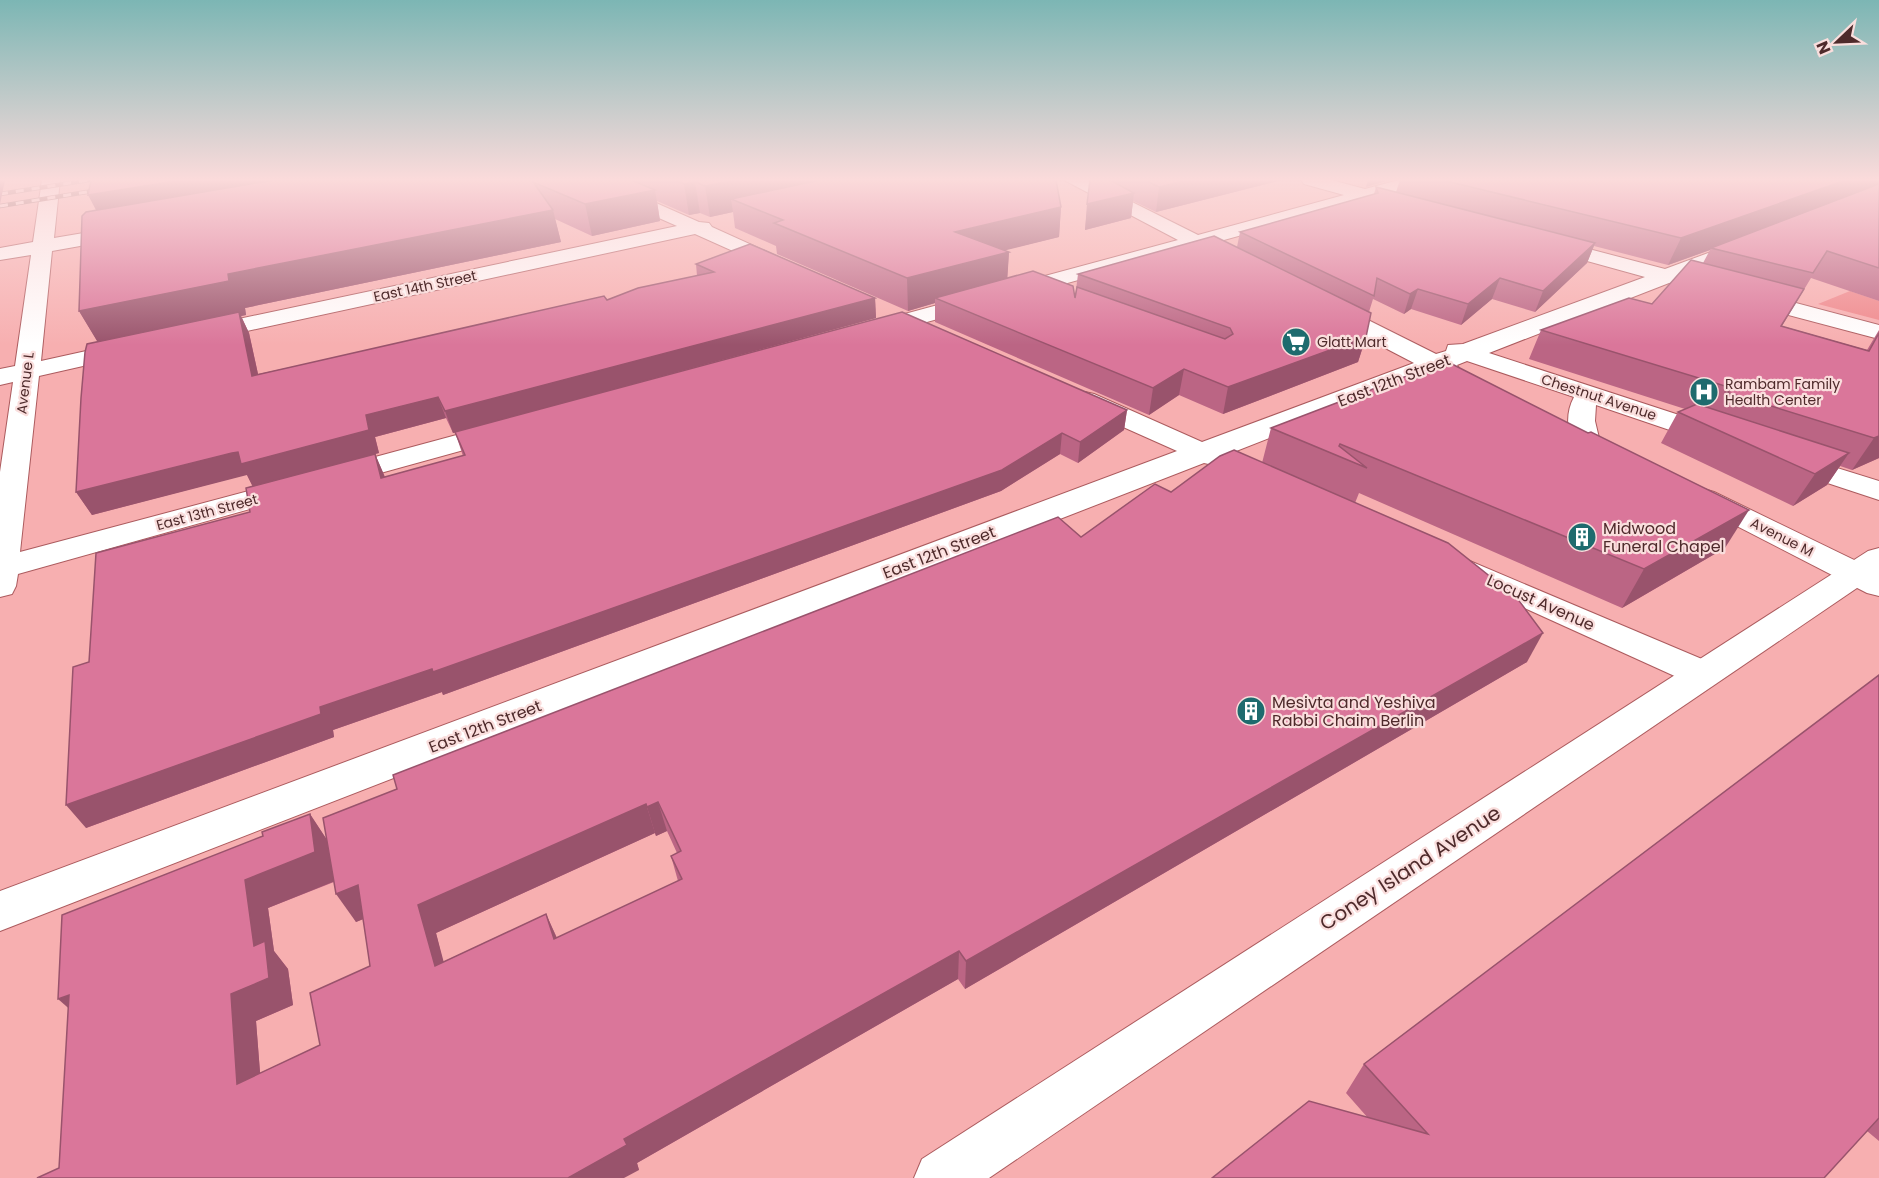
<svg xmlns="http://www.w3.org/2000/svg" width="1879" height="1178" font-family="Poppins,sans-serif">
<rect width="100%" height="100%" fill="#f7afb0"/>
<!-- green -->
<path fill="#ef878b" d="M1850,291L1879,301V320L1818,304Z"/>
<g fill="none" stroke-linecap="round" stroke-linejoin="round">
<!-- street casing -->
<g stroke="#ac5b5e" stroke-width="2">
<g id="street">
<path d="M42,180H60L54,238L125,226L132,228L135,232L132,236L125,238L52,251L41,361L127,342L136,344L139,349L136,354L39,376L20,552L290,480L300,483L305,489L300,495L18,574L16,586L12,594L0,597V472L13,382L0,385V369L15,366L31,255L0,260V248L33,242Z"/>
<path d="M579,180H604L699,222L709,223L712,227L787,261L791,265L787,269H773L695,234L201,341L193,339L189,334L193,329L201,327L677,226L582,184Z"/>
<path d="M1064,180H1088L1198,235L1344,195L1304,184L1301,180H1331L1365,189L1399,180H1429L1426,184L1213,243L1215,246L1212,250L1205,252L1194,248L880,335H864L860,330L864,325L1178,240Z"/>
<path d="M1547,238L1665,269L1738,242H1752L1755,246L1752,250L1681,278L1679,282L1669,283L1489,353L1725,430L1729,436L1725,442L1715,444L1705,442L1596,405L1595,421L1599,438L1595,444L1585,446L1575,444C1566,430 1566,412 1574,397L1467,361L1457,365L1460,370L1457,375L1448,377L1436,373L1226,455L1223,463L1213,465L1204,463L0,931V891L1177,451L1076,406L1072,400L1076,394L1085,392L1094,394L1202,442L1414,363L1320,314L1317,309L1320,304H1336L1436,354L1446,351L1448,345L1463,344L1645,277L1540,248L1537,244L1540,240Z"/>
<path d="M1747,290L1879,325V339L1739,302L1736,297L1739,292Z"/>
<path d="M501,423L511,425L515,431L511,437L337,485L327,482L323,476L327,470Z"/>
<path d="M1792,454L1879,481V500L1782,468L1778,462L1782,456Z"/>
<path d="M1704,489L1714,492L1879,572V596L1867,593L1694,504L1689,498L1694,492Z"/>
<path d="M1458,556L1716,665L1721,674L1716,683L1703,687L1690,683L1447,573L1442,566L1447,559Z"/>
</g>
</g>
<!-- secondary casing -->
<g stroke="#ac5b5e" stroke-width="2">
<path id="secondary" d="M1879,548V573L989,1178H914L922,1159L1868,551Z"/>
</g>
<!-- street -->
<use href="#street" fill="#fff" fill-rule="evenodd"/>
<!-- secondary -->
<use href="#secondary" fill="#fff" fill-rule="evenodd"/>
<!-- rail casing -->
<g stroke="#805253" stroke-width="4.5">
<g id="rail">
<path d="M0,194L89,180"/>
<path d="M0,206L105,189"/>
</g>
</g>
<!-- rail -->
<use href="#rail" stroke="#fadedd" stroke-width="3" stroke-dasharray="8" stroke-linecap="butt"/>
</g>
<!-- wall -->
<g fill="#bb6584" fill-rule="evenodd">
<path d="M91,180H1056L1061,207L1059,237L1004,250L1009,252L1007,278L1075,298L1078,274L1237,247L1240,232L1374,194L1376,187L1396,192L1400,180H1879V301L1811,278L1782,326L1867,350L1879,330V458L1852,470L1840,466L1827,485L1793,506L1661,443L1678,412L1685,409L1529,359L1541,330L1652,304L1703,263L1710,250L1668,265L1594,246L1587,263L1535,312L1492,299L1461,325L1411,309L1404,314L1373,299L1369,312L1366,337L1358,362L1223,414L1179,395L1149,415L935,322V303L908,311L777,254L776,246L735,228L733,212L710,217L700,213L689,215L657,201L660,221L592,236L555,219L561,242L245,308L246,315L241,316L249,333L258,374L607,300L697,276L696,264L875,298L876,318L453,433L446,418L375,437L379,453L375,454L385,477L463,456L455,432L1127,410L1124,430L1078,463L1060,454L1001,491L443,695L442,692L333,730L334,737L86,828L89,662L250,512L253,487L247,475H244L92,515L76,492L98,342L79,311L96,210Z"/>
<path d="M1090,180H1282L1156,212L1133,201L1131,218L1085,230Z"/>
<path d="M1446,361L1725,548L1622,608L1359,493L1355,503L1527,662L965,989L958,979L637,1163L639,1170L59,1168L263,836L310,814L327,840L1081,537L1171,492L1262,463L1271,428ZM667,831L677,853L671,856L678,881L557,938L546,914L443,962L436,933L655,833L656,836ZM334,882L356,922L363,919L370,966L320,1045L260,1073L256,1021L293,1005L288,969L274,951L268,908Z"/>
<path d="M1879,675V1141L1867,1131L1212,1178L1368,1118L1346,1093L1364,1064Z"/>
</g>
<!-- shaded-wall -->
<g fill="#99536c">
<path d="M0,180H5L0,204Z"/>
<path d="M182,180H372L105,227L88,195Z"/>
<path d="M736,180H846L731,199L733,212L710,217L705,186Z"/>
<path d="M1188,180H1282L1156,212L1159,187Z"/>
<path d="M1368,180H1390L1366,187Z"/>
<path d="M1846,180H1879V188L1711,248L1710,250L1668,265L1681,238Z"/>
<path d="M695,182L700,213L689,215L684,184Z"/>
<path d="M655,190L660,221L592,236L585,204Z"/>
<path d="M1134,193L1131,218L1085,230L1087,204Z"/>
<path d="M1061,207L1059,237L954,263L955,232Z"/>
<path d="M553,210L561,242L245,308L246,315L241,316L249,333L263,397L100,346L79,311L228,274Z"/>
<path d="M1595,243L1587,263L1535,312L1543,291Z"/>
<path d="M1009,252L1007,284L935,298V303L908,311L907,278Z"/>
<path d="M1500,278L1492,299L1461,325L1468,304Z"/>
<path d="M1418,289L1411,309L1404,314L1410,294Z"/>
<path d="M875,298L876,318L453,433L445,411Z"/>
<path d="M1366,337L1358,362L1223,414L1228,387Z"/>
<path d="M1184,369L1179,395L1149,415L1153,388Z"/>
<path d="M438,397L446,418L375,437L379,453L375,454L384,475L390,500L253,487L247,475L92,515L76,492L366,415Z"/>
<path d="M1127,410L1124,430L1078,463L1080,442Z"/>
<path d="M1062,433L1060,454L1001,491L443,695L442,692L333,730L334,737L86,828L66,805L320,707Z"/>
<path d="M1879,436V458L1852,470L1874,438Z"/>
<path d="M1849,453L1827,485L1793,506L1815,474Z"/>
<path d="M1749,510L1725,548L1622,608L1644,569Z"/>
<path d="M1543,633L1527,662L965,989L966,961Z"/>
<path d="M658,802L667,831L656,836L647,807Z"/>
<path d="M646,804L655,833L436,933L452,993L435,966L418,905Z"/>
<path d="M310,814L329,843L335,881L268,908L274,951L288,969L293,1005L256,1021L263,1110L237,1084L231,994L254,946L245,880Z"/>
<path d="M358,885L376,914L356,922L336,894Z"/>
<path d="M546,914L559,943L554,939Z"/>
<path d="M959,951L958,979L637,1163L639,1170L624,1178H568L624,1139Z"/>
<path d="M69,995L90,1027L58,999Z"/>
</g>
<!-- building -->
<g fill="#da769a" stroke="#99536c" stroke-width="1.5" fill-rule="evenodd">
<path d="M91,180H182L88,195Z"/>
<path d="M274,180H631L655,190L585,204L533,182L553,210L228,274L229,281L79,311L82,216L86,212Z"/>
<path d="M674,180H736L705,186L695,182L684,184Z"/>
<path d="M820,180H1056L1061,207L955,232L1009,252L907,278L774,223L783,220L731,199Z"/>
<path d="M1090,180H1110L1134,193L1087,204Z"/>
<path d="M1145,180H1188L1159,187Z"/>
<path d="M1442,180H1846L1681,238Z"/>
<path d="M1879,184V268L1827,251L1813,273L1711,248Z"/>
<path d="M1376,187L1595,243L1543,291L1500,278L1468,304L1418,289L1410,294L1377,278L1374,296L1240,232L1378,193Z"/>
<path d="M1214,236L1371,313L1366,337L1228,387L1184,369L1153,388L935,298L1033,271L1073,286L1075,298L1077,287L1225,339L1233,334L1230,328L1078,274Z"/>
<path d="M750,244L875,298L445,411L438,397L366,415L369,430L241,464L238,452L232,453L76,492L81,398L85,352L87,344L239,312L252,376L604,296L607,300L638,288L714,272L696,264Z"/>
<path d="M1691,260L1804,289L1781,326L1869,351L1879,333V436L1874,438L1726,392L1735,389L1541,330L1629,298L1652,304Z"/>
<path d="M902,312L1127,410L1080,442L1062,433L1002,470L433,672L432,669L320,707L321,714L66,805L73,667L89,662L96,553L250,512L246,488L375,454L381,478L465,455L455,432Z"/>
<path d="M1446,361L1588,433L1591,432L1749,510L1644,569L1340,444L1339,446L1367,468L1271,428Z"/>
<path d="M1697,404L1849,453L1815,474L1678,412Z"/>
<path d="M1234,450L1448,543L1517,598L1543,633L966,961L959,951L624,1139L627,1145L568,1178H37L59,1168L69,995L58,999L62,915L263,836L262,832L310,814L315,852L245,880L254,946L265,941L269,978L231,994L237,1084L320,1045L310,993L370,966L358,885L336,894L323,818L397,789L393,775L1058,517L1081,537L1155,484L1171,492L1220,456ZM658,802L681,851L671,856L682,879L554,939L546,914L435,966L418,905L646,804L647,807Z"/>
<path d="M1879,675V1118L1824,1178H1212L1309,1101L1428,1134L1364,1064Z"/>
</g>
<!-- sky -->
<linearGradient id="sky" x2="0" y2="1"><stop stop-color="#7cb6b4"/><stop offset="0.52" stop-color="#fbdbdb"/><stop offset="1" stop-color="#fbdbdb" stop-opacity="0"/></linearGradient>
<rect width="1879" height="345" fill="url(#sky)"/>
<!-- icons -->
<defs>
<g id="supermarket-disc" transform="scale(1.5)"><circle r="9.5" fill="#1e6b6e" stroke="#fadedd"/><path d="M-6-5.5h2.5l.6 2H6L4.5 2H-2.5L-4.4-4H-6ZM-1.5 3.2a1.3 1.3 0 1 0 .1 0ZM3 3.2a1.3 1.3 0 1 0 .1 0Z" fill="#fff"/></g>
<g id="hospital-disc" transform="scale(1.5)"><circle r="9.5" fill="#1e6b6e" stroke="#fadedd"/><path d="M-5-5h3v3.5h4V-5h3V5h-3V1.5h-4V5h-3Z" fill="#fff"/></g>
<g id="building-disc" transform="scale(1.5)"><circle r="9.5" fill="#1e6b6e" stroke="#fadedd"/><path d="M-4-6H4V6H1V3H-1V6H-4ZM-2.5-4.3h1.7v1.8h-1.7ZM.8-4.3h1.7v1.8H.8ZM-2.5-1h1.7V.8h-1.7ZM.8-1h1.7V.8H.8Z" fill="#fff"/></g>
</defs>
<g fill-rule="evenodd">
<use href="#supermarket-disc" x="1296" y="342"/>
<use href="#hospital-disc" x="1704" y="392"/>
<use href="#building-disc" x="1582" y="537"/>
<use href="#building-disc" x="1251" y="711"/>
</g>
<g text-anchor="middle" stroke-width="4.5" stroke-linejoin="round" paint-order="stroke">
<!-- far-street labels -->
<g font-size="14" fill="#4e2a2b" stroke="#fadedd">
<text transform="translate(425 286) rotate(-12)" y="5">East 14th Street</text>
<text transform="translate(25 383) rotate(-83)" y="5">Avenue L</text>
<text transform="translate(1599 397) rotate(18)" y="5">Chestnut Avenue</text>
<text transform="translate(207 512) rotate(-15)" y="5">East 13th Street</text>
<text transform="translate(1782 537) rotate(27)" y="5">Avenue M</text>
</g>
<!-- far-poi labels -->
<g font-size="14" fill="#4e2a2b" stroke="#fadedd" text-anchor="start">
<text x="1317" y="347">Glatt Mart</text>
<text x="1725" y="389">Rambam Family<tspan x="1725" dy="16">Health Center</tspan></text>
</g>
<!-- street labels -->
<g font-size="16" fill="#4e2a2b" stroke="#fadedd">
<text transform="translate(1394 380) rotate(-21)" y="6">East 12th Street</text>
<text transform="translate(939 552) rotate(-21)" y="6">East 12th Street</text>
<text transform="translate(1541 602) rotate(24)" y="6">Locust Avenue</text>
<text transform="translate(485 726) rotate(-21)" y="6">East 12th Street</text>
</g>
<!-- poi labels -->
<g font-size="16" fill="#4e2a2b" stroke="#fadedd" text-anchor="start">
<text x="1603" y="534">Midwood<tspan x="1603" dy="18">Funeral Chapel</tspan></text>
<text x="1272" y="708">Mesivta and Yeshiva<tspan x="1272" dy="18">Rabbi Chaim Berlin</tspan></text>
</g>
<!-- near-street labels -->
<g font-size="20" fill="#4e2a2b" stroke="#fadedd">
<text transform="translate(1410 868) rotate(-33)" y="7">Coney Island Avenue</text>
</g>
</g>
<!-- north arrow -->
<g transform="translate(1837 42) rotate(247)" stroke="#fadedd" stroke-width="4.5" paint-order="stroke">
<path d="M0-4.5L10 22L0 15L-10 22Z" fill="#4e2a2b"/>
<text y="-9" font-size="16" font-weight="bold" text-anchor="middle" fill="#4e2a2b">N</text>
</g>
</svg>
